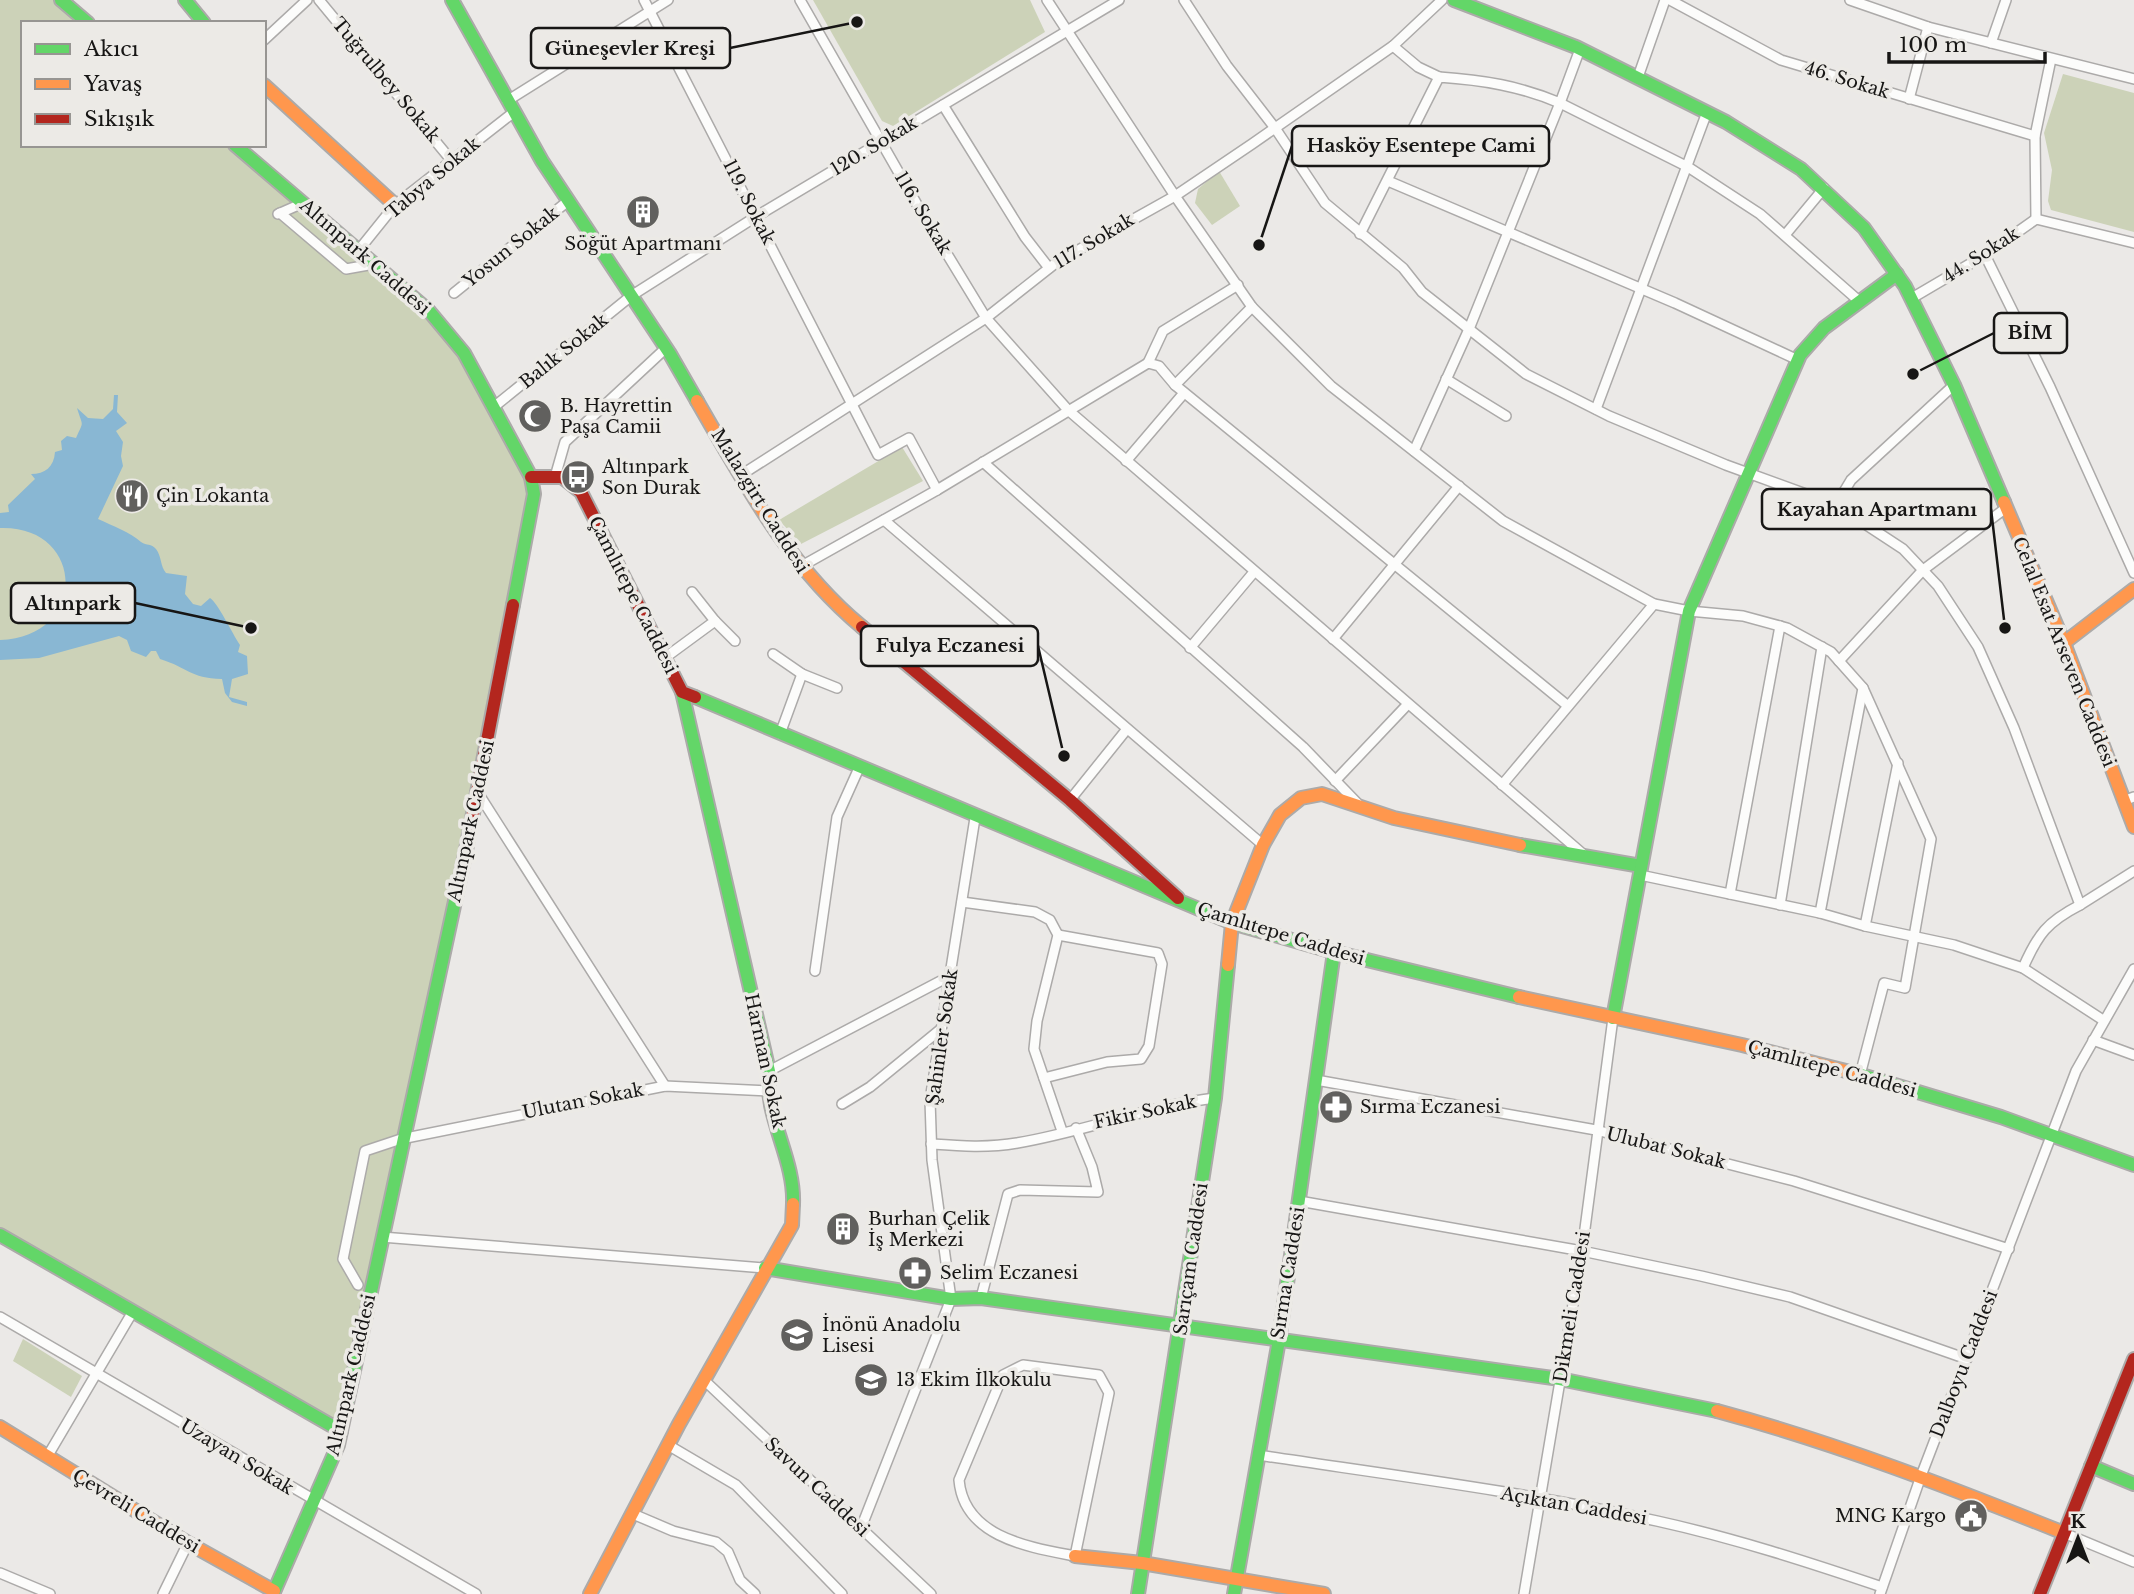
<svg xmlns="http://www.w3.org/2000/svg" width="2134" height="1594" font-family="'Libre Baskerville',serif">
<rect width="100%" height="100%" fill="#ebe9e7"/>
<!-- green -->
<g fill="#ccd2b8">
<path d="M0,0H61L88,23H23V145H235L429,311L464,353L534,494L341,1431L0,1235Z"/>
<path d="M813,0H1030L1045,32L893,126L882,121Z"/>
<path d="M2063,74L2134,93V232L2051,210L2048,201L2052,170L2044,133Z"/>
<path d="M1219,171L1240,206L1212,225L1195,203L1198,189Z"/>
<path d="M902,447L923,481L801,544L779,520Z"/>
<path d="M23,1339L82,1376L71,1397L13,1361Z"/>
</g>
<!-- water -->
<path fill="#89b7d3" d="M114,395H118L117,412L127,423L116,431L123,442L121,456L123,466L98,519C113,526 130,532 141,542C147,546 151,543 156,549C162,557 160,566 166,573L187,576L185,594L193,604L201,606L210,598C218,603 232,633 240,645L238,652L247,656L248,674L232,679L229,697L247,702V706L232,702L225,693L222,679C189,678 189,668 160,659L156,651H151L146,657L131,651L127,640L119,636L39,658L0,660V640C89,637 86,525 0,528V513L9,512L8,505L35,479L31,474C45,474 54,467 55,452L62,450L61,441L67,436L76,438C84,420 83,428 77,408L88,418L103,419L113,409Z"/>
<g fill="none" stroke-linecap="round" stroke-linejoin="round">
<!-- street casing -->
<g stroke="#acaaa9" stroke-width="12">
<g id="street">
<path d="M319,0L451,160"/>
<path d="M644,0L878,455L909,438L937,490"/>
<path d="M800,0L919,208L986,318L1068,410L1584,855"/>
<path d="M1047,0L1175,196L1252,307L1331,386L1503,521L1654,604L1689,611L1743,616L1787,628L1831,652L1863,688L1931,839L1905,988L1884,983L1860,1075"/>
<path d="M1184,0L1227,66L1275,128L1325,203L1403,268L1422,292L1526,374L1609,416L1726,465L1836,505L1903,549L1938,586L1978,647L2014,728L2080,905C2047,922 2038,934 2023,968"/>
<path d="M1670,0L1781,60L2035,136"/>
<path d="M1850,0L1928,27L2134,79"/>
<path d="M264,40L307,0"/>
<path d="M1991,43L2006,0"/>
<path d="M1393,46L1418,67L1439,77"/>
<path d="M1638,77L1665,0"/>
<path d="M1909,99L1928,27"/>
<path d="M507,101L668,0"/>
<path d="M943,105L1025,237L1049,268"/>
<path d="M1388,181L1675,303L1798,360"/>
<path d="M280,213L346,269L374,264"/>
<path d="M278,214L303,203"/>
<path d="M2036,219L2035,136L2051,59"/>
<path d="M1360,234L1439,77C1483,80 1520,86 1560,103L1580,49"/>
<path d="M1785,235L1824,188"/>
<path d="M358,251L395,205L514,112"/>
<path d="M1985,255L2050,387L2134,573"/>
<path d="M454,293L568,201"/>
<path d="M1912,298L1985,255L2036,219L2134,243"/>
<path d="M1148,363L1163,331L1238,285"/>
<path d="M1446,379L1506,416"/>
<path d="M1175,385L1252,307"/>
<path d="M495,406L631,296L757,216L1119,0"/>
<path d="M1596,409L1707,112"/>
<path d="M1414,451L1469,329L1560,103L1688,167L1760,214L1859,301"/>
<path d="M1126,461L1184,393"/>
<path d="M983,462L1303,747L1359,805"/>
<path d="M741,475L986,318L1057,262L1175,196L1252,144L1393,46L1442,0"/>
<path d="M555,477L565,442L666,348"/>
<path d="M1836,505L1851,480L1954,385"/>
<path d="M884,520L1263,845"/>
<path d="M800,567L937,490L1148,363L1159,366L1175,385L1568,706"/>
<path d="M715,621L735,641"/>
<path d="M1333,639L1459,486"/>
<path d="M1190,648L1254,572"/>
<path d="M773,654L802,674L837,688"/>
<path d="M666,657L715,621L692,592"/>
<path d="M1839,661L1923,570L2006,508"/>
<path d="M1863,688L1820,913L1865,926L1898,763"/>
<path d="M780,734L802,674"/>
<path d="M1335,781L1408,704"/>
<path d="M1502,785L1654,604"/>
<path d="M478,793L665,1086"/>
<path d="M1070,800L1127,729"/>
<path d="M2123,801L2134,797"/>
<path d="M1640,875L1820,913"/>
<path d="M1730,894L1780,626"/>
<path d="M962,902L1035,912L1050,920L1058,935L1037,1021L1034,1049L1062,1131"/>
<path d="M1780,905L1822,647"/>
<path d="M2080,905L2134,871"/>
<path d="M1865,926L1954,945L2023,968L2103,1020"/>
<path d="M815,971L837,817L859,768"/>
<path d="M2093,1040L2134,1055"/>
<path d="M769,1071L950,976"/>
<path d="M1044,1078L1107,1062L1141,1059L1149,1046L1162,964L1158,953L1058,935"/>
<path d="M1316,1080L1596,1130L1794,1181L2009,1249"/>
<path d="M842,1104L870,1087L941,1029"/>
<path d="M931,1144C960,1146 988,1148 1017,1143C1084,1132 1148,1106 1215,1098"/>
<path d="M1299,1201L1582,1251L1701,1276L1790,1297L1967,1359"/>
<path d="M382,1237L765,1268"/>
<path d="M358,1285L343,1259L365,1151L401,1139L665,1086L767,1091"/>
<path d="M981,1298L1008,1194L1020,1190L1098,1192L1092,1167L1076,1128"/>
<path d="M0,1317L476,1594"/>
<path d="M1023,1365L1099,1375L1109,1393L1075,1556C1028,1547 964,1537 959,1480L1003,1375Z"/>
<path d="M704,1380L931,1594"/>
<path d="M668,1445L736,1485L842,1594"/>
<path d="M1258,1455C1391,1475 1526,1492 1657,1521C1734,1538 1808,1562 1882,1587"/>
<path d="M47,1457L132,1313"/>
<path d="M633,1514L673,1531L716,1542L728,1552L740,1580L755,1594"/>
<path d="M861,1528L951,1299L932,1160L930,1100L975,818"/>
<path d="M2064,1533L2134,1562"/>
<path d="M0,1573L50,1594"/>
<path d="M163,1594L188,1543"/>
<path d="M1524,1594L1582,1251L1613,1018"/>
<path d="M1880,1594L1921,1476L2076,1071L2134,969"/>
</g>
</g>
<!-- fast casing -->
<g stroke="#acaaa9" stroke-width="16">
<g id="fast">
<path d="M61,0L88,23"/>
<path d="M185,0L204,23"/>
<path d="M452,0L542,161L670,354L697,401"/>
<path d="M1454,0L1576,47L1726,122L1801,169L1864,228L1905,286L1954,385L2004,502"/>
<path d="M235,145L429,311L464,353L531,477L534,494L513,605"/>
<path d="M682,692L769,1071C764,1117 795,1158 793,1204"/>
<path d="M695,697L1232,923L1334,952L1519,997"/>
<path d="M1520,845L1641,866"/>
<path d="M1613,1018L1689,611L1800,355L1824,328L1897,274"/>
<path d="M1858,1074L2001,1117L2134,1165"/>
<path d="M0,1235L341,1431"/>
<path d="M765,1268L951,1299L981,1298L1560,1379L1717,1411"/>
<path d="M2091,1466L2134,1484"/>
<path d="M273,1594L338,1445L466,850"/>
<path d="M1138,1594L1215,1098L1228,965"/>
<path d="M1234,1594L1279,1340L1334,952"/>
</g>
</g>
<!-- slow casing -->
<g stroke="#acaaa9" stroke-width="16">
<g id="slow">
<path d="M264,85L395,205"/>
<path d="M697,401C744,482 788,566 862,627"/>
<path d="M2004,502L2064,643L2134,827"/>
<path d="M2064,643L2134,589"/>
<path d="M1228,965L1232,923L1263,845L1280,815L1301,798L1322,794L1394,818L1520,845"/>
<path d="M1519,997L1742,1045L1858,1074"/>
<path d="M1717,1411C1836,1443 1949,1487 2064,1533"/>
<path d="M0,1427L188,1543L274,1591"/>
<path d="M1075,1556L1142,1563L1324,1594"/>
<path d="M590,1594L679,1424L792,1225L793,1204"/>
</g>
</g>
<!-- jam casing -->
<g stroke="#acaaa9" stroke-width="16">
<g id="jam">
<path d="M531,477H562L581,492L682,692L695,697"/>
<path d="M862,627L1070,800L1178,898"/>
<path d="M466,850L513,605"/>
<path d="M2040,1594L2134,1359"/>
</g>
</g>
<!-- street -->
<use href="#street" stroke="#fcfcfb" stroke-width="9"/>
<!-- fast -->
<use href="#fast" stroke="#63d668" stroke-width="12"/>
<!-- slow -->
<use href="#slow" stroke="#ff974d" stroke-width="12"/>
<!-- jam -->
<use href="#jam" stroke="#b3261e" stroke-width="12"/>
</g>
<!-- icons -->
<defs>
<g id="building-disc" transform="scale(1.75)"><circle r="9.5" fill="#61605e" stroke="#eceae6"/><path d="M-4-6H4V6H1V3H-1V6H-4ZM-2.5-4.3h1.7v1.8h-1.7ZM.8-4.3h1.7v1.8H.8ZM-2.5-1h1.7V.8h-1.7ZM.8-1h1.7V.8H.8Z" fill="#fff"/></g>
<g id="mosque-disc" transform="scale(1.75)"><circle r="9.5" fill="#61605e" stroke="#eceae6"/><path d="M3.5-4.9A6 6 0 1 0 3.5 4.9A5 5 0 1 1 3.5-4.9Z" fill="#fff"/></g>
<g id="bus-disc" transform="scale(1.75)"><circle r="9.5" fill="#61605e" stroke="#eceae6"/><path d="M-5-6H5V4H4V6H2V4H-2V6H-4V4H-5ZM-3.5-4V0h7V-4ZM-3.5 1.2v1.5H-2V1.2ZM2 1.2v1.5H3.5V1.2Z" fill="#fff"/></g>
<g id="restaurant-disc" transform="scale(1.75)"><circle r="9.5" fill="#61605e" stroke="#eceae6"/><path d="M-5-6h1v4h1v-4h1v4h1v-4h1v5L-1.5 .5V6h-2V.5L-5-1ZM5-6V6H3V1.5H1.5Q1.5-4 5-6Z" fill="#fff"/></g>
<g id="pharmacy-disc" transform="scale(1.75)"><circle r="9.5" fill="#61605e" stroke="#eceae6"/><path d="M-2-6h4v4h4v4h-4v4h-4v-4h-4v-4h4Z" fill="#fff"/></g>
<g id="school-disc" transform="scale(1.75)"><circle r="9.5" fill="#61605e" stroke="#eceae6"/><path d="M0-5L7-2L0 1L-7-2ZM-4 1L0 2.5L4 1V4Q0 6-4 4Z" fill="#fff"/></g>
<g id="civic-disc" transform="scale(1.75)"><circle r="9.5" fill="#61605e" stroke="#eceae6"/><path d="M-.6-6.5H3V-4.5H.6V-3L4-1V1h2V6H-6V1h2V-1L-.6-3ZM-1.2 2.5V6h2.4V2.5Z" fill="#fff"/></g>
</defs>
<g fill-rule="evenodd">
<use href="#building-disc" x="643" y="212"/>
<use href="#mosque-disc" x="535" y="416"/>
<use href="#bus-disc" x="578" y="477"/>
<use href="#restaurant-disc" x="132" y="496"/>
<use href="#pharmacy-disc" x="1336" y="1107"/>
<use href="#building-disc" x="843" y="1229"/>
<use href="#pharmacy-disc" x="915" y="1273"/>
<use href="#school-disc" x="797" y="1335"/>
<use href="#school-disc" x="871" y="1380"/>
<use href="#civic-disc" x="1971" y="1516"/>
</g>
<g text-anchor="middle" stroke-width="7" stroke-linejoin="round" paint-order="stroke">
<!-- street labels -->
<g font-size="18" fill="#171615" stroke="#eceae6">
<text transform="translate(386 80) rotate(50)" y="6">Tuğrulbey Sokak</text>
<text transform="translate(1847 80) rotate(17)" y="6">46. Sokak</text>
<text transform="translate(874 146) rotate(-31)" y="6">120. Sokak</text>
<text transform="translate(433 178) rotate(-40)" y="6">Tabya Sokak</text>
<text transform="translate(749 202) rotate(63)" y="6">119. Sokak</text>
<text transform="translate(923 213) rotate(59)" y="6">116. Sokak</text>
<text transform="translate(1094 241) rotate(-31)" y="6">117. Sokak</text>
<text transform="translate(511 247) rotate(-39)" y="6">Yosun Sokak</text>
<text transform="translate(1981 255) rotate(-33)" y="6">44. Sokak</text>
<text transform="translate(365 257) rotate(41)" y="6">Altınpark Caddesi</text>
<text transform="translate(564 351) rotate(-39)" y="6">Balık Sokak</text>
<text transform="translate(760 501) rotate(58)" y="6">Malazgirt Caddesi</text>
<text transform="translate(633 595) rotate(63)" y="6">Çamlıtepe Caddesi</text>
<text transform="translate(2064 652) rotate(68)" y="6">Celal Esat Arseven Caddesi</text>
<text transform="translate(471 821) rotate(-78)" y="6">Altınpark Caddesi</text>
<text transform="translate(1281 934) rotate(17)" y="6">Çamlıtepe Caddesi</text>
<text transform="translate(942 1037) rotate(-82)" y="6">Şahinler Sokak</text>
<text transform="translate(765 1061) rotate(78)" y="6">Harman Sokak</text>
<text transform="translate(1832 1069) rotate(15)" y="6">Çamlıtepe Caddesi</text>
<text transform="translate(583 1101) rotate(-11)" y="6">Ulutan Sokak</text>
<text transform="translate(1145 1112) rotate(-12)" y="6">Fikir Sokak</text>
<text transform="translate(1666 1148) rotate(14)" y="6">Ulubat Sokak</text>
<text transform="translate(1191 1259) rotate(-82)" y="6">Sarıçam Caddesi</text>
<text transform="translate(1288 1273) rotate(-81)" y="6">Sırma Caddesi</text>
<text transform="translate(1572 1307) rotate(-81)" y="6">Dikmeli Caddesi</text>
<text transform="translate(1964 1364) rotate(-69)" y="6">Dalboyu Caddesi</text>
<text transform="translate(351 1375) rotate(-77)" y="6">Altınpark Caddesi</text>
<text transform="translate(237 1457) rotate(31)" y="6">Uzayan Sokak</text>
<text transform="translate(817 1487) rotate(43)" y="6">Savun Caddesi</text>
<text transform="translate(1574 1506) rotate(10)" y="6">Açıktan Caddesi</text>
<text transform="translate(136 1511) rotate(31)" y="6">Çevreli Caddesi</text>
</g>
<!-- poi labels -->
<g font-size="18" fill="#171615" stroke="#eceae6" text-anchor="start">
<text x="643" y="250" text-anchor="middle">Söğüt Apartmanı</text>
<text x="560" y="412">B. Hayrettin<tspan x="560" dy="21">Paşa Camii</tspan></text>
<text x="602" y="473">Altınpark<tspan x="602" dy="21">Son Durak</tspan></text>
<text x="156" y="502">Çin Lokanta</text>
<text x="1360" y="1113">Sırma Eczanesi</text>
<text x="868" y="1225">Burhan Çelik<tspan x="868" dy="21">İş Merkezi</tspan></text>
<text x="940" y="1279">Selim Eczanesi</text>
<text x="822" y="1331">İnönü Anadolu<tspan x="822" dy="21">Lisesi</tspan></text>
<text x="896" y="1386">13 Ekim İlkokulu</text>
<text x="1946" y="1522" text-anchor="end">MNG Kargo</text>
</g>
</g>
<!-- callouts -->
<path fill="none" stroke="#171615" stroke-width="2.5" d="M857 22L730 48M1259 245L1292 146M1913 374L1994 333M2005 628L1991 509M251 628L135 603M1064 756L1038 646"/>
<g fill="#171615" stroke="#eceae6" stroke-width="2.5">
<circle cx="857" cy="22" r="7"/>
<circle cx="1259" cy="245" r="7"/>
<circle cx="1913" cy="374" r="7"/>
<circle cx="2005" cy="628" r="7"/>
<circle cx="251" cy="628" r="7"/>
<circle cx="1064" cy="756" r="7"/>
</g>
<g fill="#eceae6" stroke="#171615" stroke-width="2.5">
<rect x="531" y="28" width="199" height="40" rx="7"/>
<rect x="1292" y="126" width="257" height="40" rx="7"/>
<rect x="1994" y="313" width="73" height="40" rx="7"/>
<rect x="1762" y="489" width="229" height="40" rx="7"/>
<rect x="11" y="583" width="124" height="40" rx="7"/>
<rect x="861" y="626" width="177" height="40" rx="7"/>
</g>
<g font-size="19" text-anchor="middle" font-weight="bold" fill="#171615">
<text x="630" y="55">Güneşevler Kreşi</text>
<text x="1421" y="152">Hasköy Esentepe Cami</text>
<text x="2030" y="339">BİM</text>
<text x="1877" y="516">Kayahan Apartmanı</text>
<text x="73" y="610">Altınpark</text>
<text x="950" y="652">Fulya Eczanesi</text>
</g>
<!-- legend -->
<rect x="21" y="21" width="245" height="126" fill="#eceae6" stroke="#979592" stroke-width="2"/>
<rect x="35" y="44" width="35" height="10" fill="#63d668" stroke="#979592" stroke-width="2"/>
<text x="84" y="56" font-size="21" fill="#171615">Akıcı</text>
<rect x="35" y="79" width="35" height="10" fill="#ff974d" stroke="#979592" stroke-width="2"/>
<text x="84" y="91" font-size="21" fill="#171615">Yavaş</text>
<rect x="35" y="114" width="35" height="10" fill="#b3261e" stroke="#979592" stroke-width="2"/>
<text x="84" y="126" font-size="21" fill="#171615">Sıkışık</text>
<!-- north arrow -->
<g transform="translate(2078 1538)" stroke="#eceae6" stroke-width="5" paint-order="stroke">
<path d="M0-5L12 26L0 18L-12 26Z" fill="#171615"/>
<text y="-10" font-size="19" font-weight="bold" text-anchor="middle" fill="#171615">K</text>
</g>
<!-- scale -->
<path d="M1889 52v10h156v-10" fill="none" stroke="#171615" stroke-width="3.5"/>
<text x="1899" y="52" font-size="21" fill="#171615" stroke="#eceae6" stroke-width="5" paint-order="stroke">100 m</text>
</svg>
